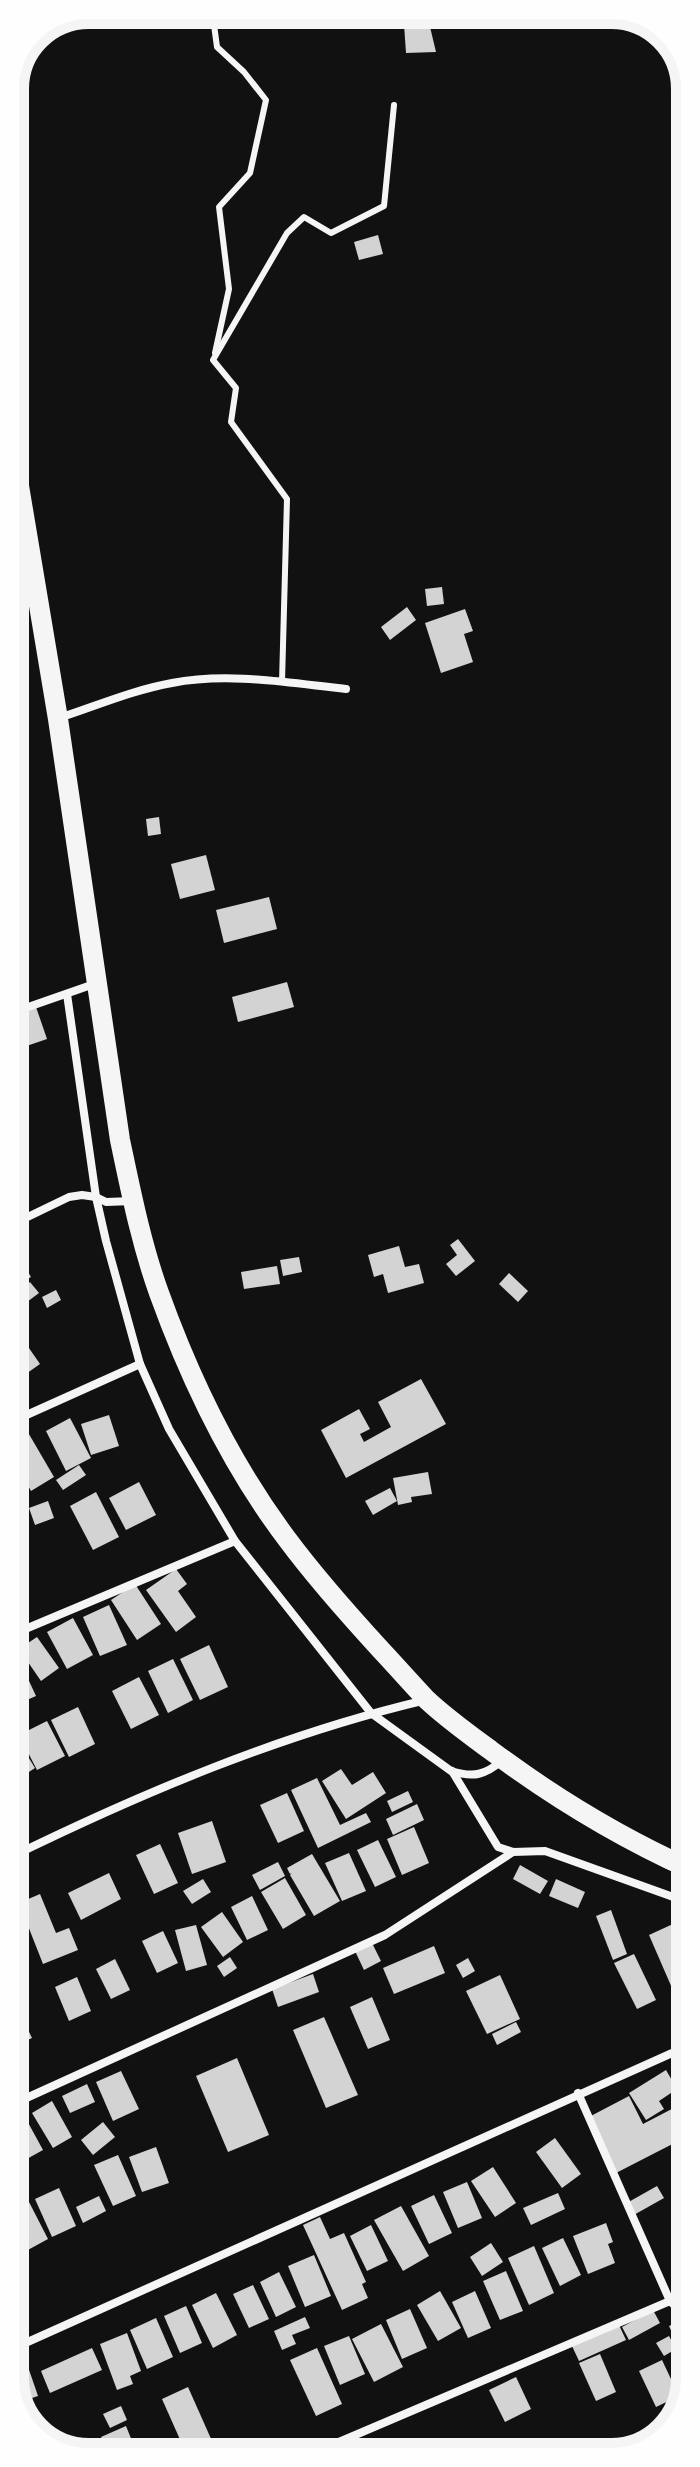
<svg xmlns="http://www.w3.org/2000/svg" width="700" height="2467" font-family="Helvetica,sans-serif">
<rect width="100%" height="100%" fill="#111"/>
<!-- building -->
<g fill="#d3d3d3">
<path d="M403,10H426L436,52L406,53Z"/>
<path d="M378,235L383,254L359,260L354,242Z"/>
<path d="M442,587L444,604L427,606L425,589Z"/>
<path d="M407,607L416,620L390,640L381,627Z"/>
<path d="M465,609L473,631L464,634L473,662L441,673L425,623Z"/>
<path d="M159,817L161,834L148,836L146,819Z"/>
<path d="M206,855L215,890L180,899L171,864Z"/>
<path d="M269,897L277,929L224,943L216,910Z"/>
<path d="M287,982L294,1007L238,1022L232,997Z"/>
<path d="M36,1007L47,1039L12,1051L11,1016Z"/>
<path d="M458,1239L475,1261L456,1276L446,1264L457,1255L450,1245Z"/>
<path d="M11,1243L31,1277L11,1289Z"/>
<path d="M399,1246L405,1267L419,1264L424,1283L388,1293L383,1274L374,1277L368,1255Z"/>
<path d="M299,1257L302,1272L283,1276L280,1260Z"/>
<path d="M277,1266L280,1284L244,1289L241,1272Z"/>
<path d="M509,1273L528,1291L518,1302L499,1284Z"/>
<path d="M30,1282L39,1293L23,1305L15,1295Z"/>
<path d="M56,1290L61,1300L47,1308L42,1297Z"/>
<path d="M11,1322L40,1364L16,1381L11,1372Z"/>
<path d="M421,1379L446,1424L346,1478L321,1430L359,1409L370,1429L360,1434L364,1442L391,1427L378,1402Z"/>
<path d="M109,1415L119,1446L91,1455L81,1424Z"/>
<path d="M70,1418L91,1458L66,1471L46,1431Z"/>
<path d="M26,1429L54,1477L31,1491L11,1456V1438Z"/>
<path d="M79,1465L86,1475L63,1490L56,1480Z"/>
<path d="M428,1472L432,1494L411,1497L412,1502L398,1505L393,1478Z"/>
<path d="M139,1482L156,1515L126,1530L109,1498Z"/>
<path d="M390,1488L397,1501L373,1515L365,1501Z"/>
<path d="M96,1492L119,1537L93,1550L70,1506Z"/>
<path d="M48,1501L54,1518L35,1525L29,1508Z"/>
<path d="M176,1569L187,1584L178,1591L196,1617L176,1632L146,1590Z"/>
<path d="M135,1584L161,1624L137,1640L111,1600Z"/>
<path d="M109,1605L127,1645L100,1656L83,1617Z"/>
<path d="M73,1618L93,1655L67,1669L47,1632Z"/>
<path d="M37,1637L59,1668L41,1681L19,1649Z"/>
<path d="M11,1642L36,1696L11,1707Z"/>
<path d="M209,1645L228,1687L200,1700L180,1659Z"/>
<path d="M173,1659L193,1700L168,1713L148,1671Z"/>
<path d="M139,1677L159,1715L131,1729L112,1691Z"/>
<path d="M78,1707L95,1744L69,1757L51,1720Z"/>
<path d="M47,1721L65,1756L37,1770L19,1735Z"/>
<path d="M11,1729L35,1768L12,1783L11,1781Z"/>
<path d="M341,1769L352,1785L373,1772L386,1793L346,1819L322,1781Z"/>
<path d="M317,1778L340,1825L366,1813L371,1822L318,1848L291,1790Z"/>
<path d="M408,1791L413,1802L392,1812L387,1801Z"/>
<path d="M287,1793L304,1831L278,1843L260,1805Z"/>
<path d="M417,1804L424,1820L393,1835L386,1819Z"/>
<path d="M212,1821L226,1862L192,1874L178,1833Z"/>
<path d="M414,1827L429,1863L402,1875L387,1839Z"/>
<path d="M378,1840L396,1877L375,1887L357,1850Z"/>
<path d="M160,1844L178,1883L154,1894L136,1855Z"/>
<path d="M349,1853L366,1891L342,1901L325,1863Z"/>
<path d="M312,1854L340,1901L314,1916L290,1875L292,1873L290,1874L287,1868Z"/>
<path d="M278,1862L285,1876L260,1890L252,1875Z"/>
<path d="M520,1865L548,1881L540,1894L513,1879Z"/>
<path d="M109,1873L121,1899L81,1920L68,1893Z"/>
<path d="M285,1878L306,1915L283,1929L261,1892Z"/>
<path d="M203,1879L211,1892L192,1904L183,1891Z"/>
<path d="M556,1879L585,1892L578,1908L549,1896Z"/>
<path d="M40,1894L56,1933L69,1928L78,1950L43,1964L19,1903Z"/>
<path d="M252,1896L268,1930L247,1940L231,1907Z"/>
<path d="M11,1906L29,1947L11,1955Z"/>
<path d="M611,1910L627,1954L613,1960L596,1916Z"/>
<path d="M222,1912L243,1942L223,1957L201,1927Z"/>
<path d="M686,1918L690,1926V1980L672,1988L649,1935Z"/>
<path d="M196,1925L207,1965L186,1971L175,1930Z"/>
<path d="M163,1931L178,1963L157,1973L142,1941Z"/>
<path d="M372,1943L381,1961L364,1970L355,1951Z"/>
<path d="M434,1946L445,1973L394,1994L383,1968Z"/>
<path d="M634,1954L656,2000L637,2009L614,1963Z"/>
<path d="M230,1957L237,1968L224,1977L217,1966Z"/>
<path d="M468,1958L475,1971L463,1978L456,1965Z"/>
<path d="M115,1959L130,1990L111,1999L96,1969Z"/>
<path d="M313,1974L319,1992L278,2007L272,1989Z"/>
<path d="M500,1975L520,2019L487,2034L466,1991Z"/>
<path d="M77,1977L91,2011L69,2021L55,1987Z"/>
<path d="M372,1997L390,2040L368,2049L350,2007Z"/>
<path d="M14,2001L32,2038L11,2048V2002Z"/>
<path d="M324,2017L358,2095L326,2108L293,2030Z"/>
<path d="M516,2022L521,2032L497,2045L492,2034Z"/>
<path d="M237,2058L269,2135L228,2152L196,2076Z"/>
<path d="M666,2070L677,2089L659,2101L664,2109L646,2120L629,2093Z"/>
<path d="M121,2071L139,2109L113,2121L96,2082Z"/>
<path d="M87,2084L95,2102L70,2113L62,2096Z"/>
<path d="M629,2096L643,2124L689,2100L690,2135L616,2173L587,2118Z"/>
<path d="M52,2101L72,2137L53,2148L32,2113Z"/>
<path d="M25,2117L43,2150L25,2160L11,2135V2124Z"/>
<path d="M103,2122L115,2137L93,2155L81,2140Z"/>
<path d="M555,2138L581,2174L562,2188L536,2152Z"/>
<path d="M156,2147L169,2183L142,2192L129,2157Z"/>
<path d="M118,2155L136,2196L113,2206L94,2165Z"/>
<path d="M493,2167L516,2203L495,2217L471,2181Z"/>
<path d="M687,2172L690,2176V2185L678,2194L671,2185Z"/>
<path d="M467,2182L482,2218L458,2228L443,2192Z"/>
<path d="M657,2186L664,2198L632,2216L625,2204Z"/>
<path d="M59,2188L76,2226L52,2237L35,2199Z"/>
<path d="M558,2193L565,2209L531,2225L523,2208Z"/>
<path d="M434,2195L452,2233L429,2244L411,2206Z"/>
<path d="M99,2196L106,2211L83,2223L76,2207Z"/>
<path d="M28,2200L48,2239L26,2251L11,2223V2208Z"/>
<path d="M401,2206L429,2256L403,2271L374,2220Z"/>
<path d="M320,2217L330,2239L344,2233L366,2282L362,2284L368,2298L342,2310L303,2225Z"/>
<path d="M606,2223L613,2242L608,2244L615,2263L588,2274L573,2236Z"/>
<path d="M371,2225L388,2261L367,2271L350,2236Z"/>
<path d="M563,2238L581,2275L560,2286L542,2248Z"/>
<path d="M491,2243L503,2262L482,2276L470,2257Z"/>
<path d="M534,2246L554,2293L529,2305L508,2258Z"/>
<path d="M314,2255L331,2296L305,2307L288,2266Z"/>
<path d="M506,2271L523,2311L500,2320L483,2281Z"/>
<path d="M279,2272L296,2307L276,2317L260,2282Z"/>
<path d="M253,2285L269,2319L249,2328L233,2294Z"/>
<path d="M440,2291L461,2328L438,2341L417,2305Z"/>
<path d="M475,2291L491,2328L468,2338L452,2302Z"/>
<path d="M216,2293L237,2335L213,2348L192,2305Z"/>
<path d="M186,2306L202,2343L180,2353L164,2316Z"/>
<path d="M410,2309L427,2348L402,2359L386,2320Z"/>
<path d="M653,2310L660,2323L629,2340L622,2327Z"/>
<path d="M305,2317L310,2328L292,2335L296,2344L282,2350L274,2331Z"/>
<path d="M156,2318L173,2357L147,2369L130,2330Z"/>
<path d="M678,2322L685,2337L676,2341L669,2326Z"/>
<path d="M381,2324L403,2367L374,2382L352,2339Z"/>
<path d="M619,2325L626,2340L579,2361L572,2346Z"/>
<path d="M127,2333L141,2371L130,2376L133,2384L117,2390L100,2344Z"/>
<path d="M349,2336L365,2374L340,2385L324,2346Z"/>
<path d="M669,2336L676,2349L664,2356L656,2343Z"/>
<path d="M684,2347L690,2358V2372L686,2374L674,2352Z"/>
<path d="M92,2348L102,2370L50,2393L41,2371Z"/>
<path d="M317,2348L342,2404L316,2416L290,2360Z"/>
<path d="M600,2354L616,2392L596,2401L579,2363Z"/>
<path d="M662,2360L679,2396L656,2407L639,2371Z"/>
<path d="M26,2361L38,2396L17,2403L12,2392V2366Z"/>
<path d="M516,2377L531,2409L505,2422L489,2390Z"/>
<path d="M188,2387L212,2441L186,2453L162,2399Z"/>
<path d="M121,2406L127,2420L110,2428L103,2414Z"/>
<path d="M126,2426L138,2456H109L101,2437Z"/>
<path d="M94,2443L101,2456H79L73,2454Z"/>
</g>
<g fill="none" stroke-linecap="round" stroke-linejoin="round">
<!-- service -->
<g stroke="#f5f5f5" stroke-width="6">
<path d="M212,10L217,47L244,72L266,100L250,173L219,207L229,289L215,353"/>
<path d="M282,682L287,499L231,422L236,388L213,360L287,233L304,217L331,233L384,206L394,105"/>
</g>
<!-- minor -->
<g stroke="#f5f5f5" stroke-width="8">
<path d="M59,718C96,706 133,690 172,683C228,672 289,683 346,689"/>
<path d="M67,994L96,1197L106,1241L140,1364L169,1429L235,1541L371,1713L451,1771C474,1778 485,1775 503,1760"/>
<path d="M11,1013L97,983"/>
<path d="M11,1225L69,1197L82,1195L96,1197L106,1202L133,1201"/>
<path d="M11,1422L140,1364"/>
<path d="M11,1635L235,1541"/>
<path d="M452,1771L498,1847L513,1852L545,1851L690,1903"/>
<path d="M11,1857C144,1792 282,1734 426,1700"/>
<path d="M578,2093L670,2301L680,2311L690,2310"/>
<path d="M11,2105L385,1935L513,1852"/>
<path d="M12,2349L690,2045"/>
<path d="M306,2456L670,2301"/>
</g>
<!-- trunk -->
<path stroke="#f5f5f5" stroke-width="20" d="M10,432L58,719L120,1140C131,1192 141,1243 159,1293C190,1379 232,1466 287,1539C316,1578 348,1614 381,1650C396,1666 411,1683 426,1699C446,1718 470,1735 493,1752C555,1798 619,1837 690,1869"/>
</g>
<!-- crop -->
<path d="M0 0H700V2467H0ZM89 24H611A65 65 0 0 1 676 89V2378A65 65 0 0 1 611 2443H89A65 65 0 0 1 24 2378V89A65 65 0 0 1 89 24Z" fill="#fefefe" fill-rule="evenodd"/>
<path fill="none" stroke="#f5f5f5" stroke-width="10" d="M89 24H611A65 65 0 0 1 676 89V2378A65 65 0 0 1 611 2443H89A65 65 0 0 1 24 2378V89A65 65 0 0 1 89 24Z"/>
</svg>
